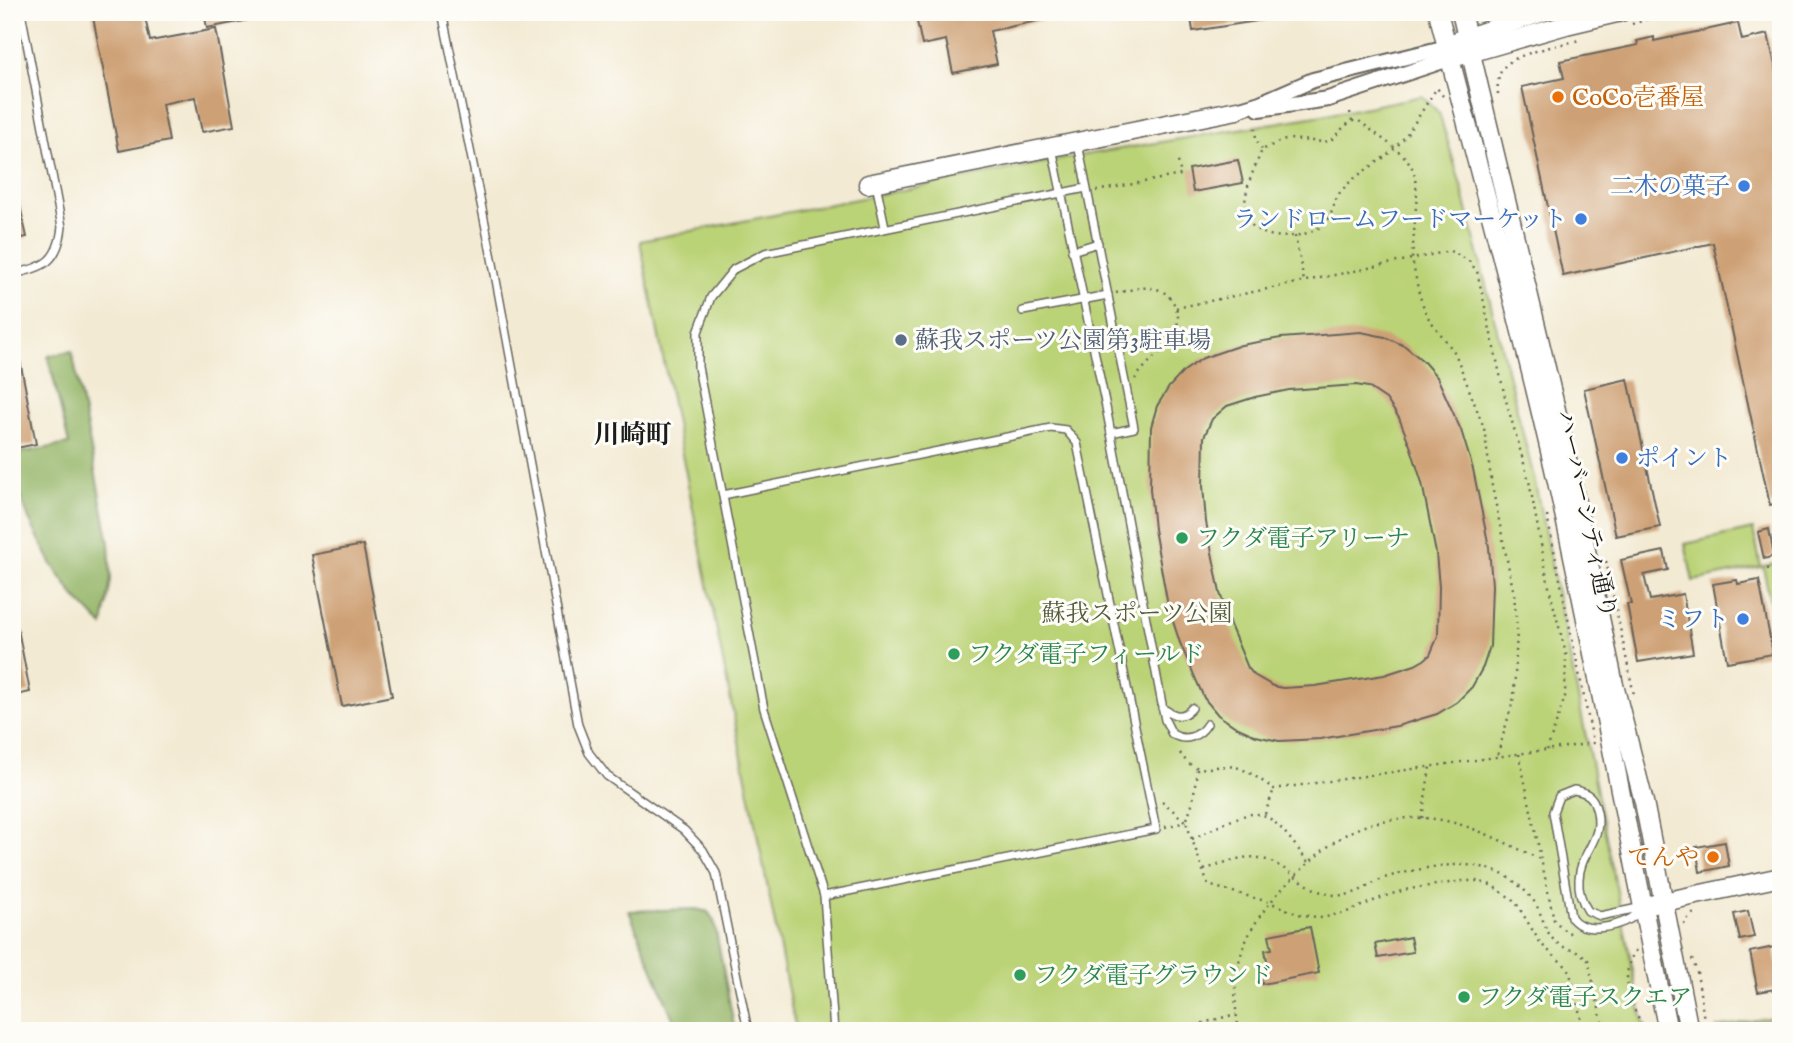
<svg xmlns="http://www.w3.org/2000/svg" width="1793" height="1043" font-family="'IM FELL English','Noto Serif JP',serif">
<rect width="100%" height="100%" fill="#fdfcf7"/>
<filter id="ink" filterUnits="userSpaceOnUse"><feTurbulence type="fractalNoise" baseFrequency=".0143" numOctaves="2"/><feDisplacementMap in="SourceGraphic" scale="14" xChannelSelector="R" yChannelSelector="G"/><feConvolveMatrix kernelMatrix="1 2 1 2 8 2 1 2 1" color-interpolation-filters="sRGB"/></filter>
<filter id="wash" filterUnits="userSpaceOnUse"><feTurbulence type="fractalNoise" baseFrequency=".00686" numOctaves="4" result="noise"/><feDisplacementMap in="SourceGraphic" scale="28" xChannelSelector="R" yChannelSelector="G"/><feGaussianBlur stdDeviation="1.57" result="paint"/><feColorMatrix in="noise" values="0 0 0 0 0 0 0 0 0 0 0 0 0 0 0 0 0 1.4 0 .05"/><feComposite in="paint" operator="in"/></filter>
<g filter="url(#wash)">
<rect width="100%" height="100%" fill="#f3ead3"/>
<!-- green -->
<g fill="#bbd377" stroke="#6c784a" stroke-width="2">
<path d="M1422,96L1439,113L1462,189L1534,478L1645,1031H796L640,241L1084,155L1347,111Z"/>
<path d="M1753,529L1761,567L1693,581L1685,544Z"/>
<path d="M1781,563V654H1780L1763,566Z"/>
<path d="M1781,1015V1031H1718L1717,1028Z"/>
</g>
<!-- forest -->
<g fill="#94b568" stroke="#586842" stroke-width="2">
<path d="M72,351L109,543L111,580L103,626L75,597L51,563L29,519L13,477L12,454L69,444L48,356Z"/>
<path d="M696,909L708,912L714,921L735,1031H678L629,911Z"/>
</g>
<g id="blocks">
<!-- building -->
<g fill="#cea074" fill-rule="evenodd">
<path d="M92,12H144L150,41L216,29L234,126L202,132L195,97L162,104L169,141L119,151Z"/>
<path d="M204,12H258L259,18L207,28Z"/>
<path d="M915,12H1055L1056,17L990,31L997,64L953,73L946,40L922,45Z"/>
<path d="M1190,12H1269L1270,19L1193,31Z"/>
<path d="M1738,23L1742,40L1768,34L1781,92V502L1770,505L1713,243L1563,276L1522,87L1564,78L1560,61L1638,45L1637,41L1654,37V41Z"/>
<path d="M1238,160L1243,183L1193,192L1189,169Z"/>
<path d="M17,193L27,237L12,240V194Z"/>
<path d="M1361,332L1385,337L1405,346L1423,361L1437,377L1461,430L1473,469L1489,547L1492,585L1490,646L1483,667L1472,687L1457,702L1437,714L1397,726L1320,739L1279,741L1256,736L1236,727L1218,715L1204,698L1180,643L1168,606L1154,529L1150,489L1151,427L1157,406L1169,387L1184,371L1203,358L1241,345L1281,338ZM1356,385L1368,387L1386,399L1399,418L1411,448L1422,483L1436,553L1439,587L1438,636L1430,655L1424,660L1415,665L1384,675L1315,686L1283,688L1273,686L1254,675L1248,668L1230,625L1220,593L1206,522L1203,486L1204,437L1212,419L1227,406L1255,397L1289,390Z"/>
<path d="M18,350L36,444L12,449V351Z"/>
<path d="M1628,379L1660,527L1616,536L1584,389Z"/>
<path d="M1769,529L1774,556L1764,559L1758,532Z"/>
<path d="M363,545L392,696L342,706L312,555Z"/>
<path d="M1664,551L1668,570L1644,575L1650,600L1683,594L1693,653L1638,662L1627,604H1631L1621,560Z"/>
<path d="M1737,580L1738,584L1759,580L1773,654L1727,662L1713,584Z"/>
<path d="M18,629L30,692L12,696V630Z"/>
<path d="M1725,842L1729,866L1700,872L1696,847Z"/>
<path d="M1748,911L1754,937L1740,940L1734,914Z"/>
<path d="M1310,927L1319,973L1262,984L1259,967L1268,966L1265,950L1272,949L1269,935Z"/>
<path d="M1410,937L1413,952L1378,958L1375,944Z"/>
<path d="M1774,947L1781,988L1758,992L1750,952Z"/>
</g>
</g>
</g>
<g filter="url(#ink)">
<use href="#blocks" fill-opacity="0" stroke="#67645c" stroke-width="2"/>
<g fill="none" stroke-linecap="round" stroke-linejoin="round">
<!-- service casing -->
<g stroke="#67645c" stroke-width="10">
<g id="service">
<path d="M442,12L492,258L578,725L589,753L607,776L684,830L703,850L716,873L748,1031"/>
<path d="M1078,144L1134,428L1111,433"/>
<path d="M1052,148L1106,407L1165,720L1172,734C1185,742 1199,737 1207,724"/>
<path d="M876,184L885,227"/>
<path d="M1072,251L1098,243"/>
<path d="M12,274C45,268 58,261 62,227L21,12"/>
<path d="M1023,311L1108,295"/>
<path d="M723,495L1051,428L1066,430L1077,443L1156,829L824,896"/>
<path d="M1162,708C1173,715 1182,720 1192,708"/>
<path d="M1574,790C1585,792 1592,795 1595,805C1607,839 1580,850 1579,879C1578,890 1582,902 1588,911L1600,916L1643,907C1639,911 1635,916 1630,919C1614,927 1583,935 1571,917L1553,812L1559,796Z"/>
<path d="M834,1031L824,896L764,709L698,367V332L711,297L734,269L765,253L1086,188"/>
</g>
</g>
<!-- minor casing -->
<g stroke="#67645c" stroke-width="18">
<g id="minor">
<path d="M1259,109L1328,99L1449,59"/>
<path d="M1237,110L1260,103L1313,80L1447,47"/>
</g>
</g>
<!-- tertiary casing -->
<g stroke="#67645c" stroke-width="21">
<g id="tertiary">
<path d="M1438,12C1479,173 1524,333 1560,495C1599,673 1631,853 1668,1031"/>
<path d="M1461,12L1562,435L1614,685L1644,802L1689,1031"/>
<path d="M1459,40L1543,12"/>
<path d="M1459,56L1566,25L1621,12"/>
<path d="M868,184L1237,110"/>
<path d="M1654,904L1781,877"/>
</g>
</g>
<!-- path -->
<g stroke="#67645c" stroke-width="2.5" stroke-dasharray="2 5" stroke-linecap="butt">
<path d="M1778,12L1781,23"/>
<path d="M1632,24L1671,12"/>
<path d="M1498,94C1497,84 1498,74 1504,67C1515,53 1561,45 1579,40"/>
<path d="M1443,96L1437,88C1424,106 1410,134 1394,149C1378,164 1357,173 1343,189C1332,200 1334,217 1323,225C1301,242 1245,244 1245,206C1245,187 1255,167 1262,150L1281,141L1290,139L1323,142L1330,141L1345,126L1352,121H1359L1395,148L1407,159L1414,171L1417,193L1412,259L1419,294L1427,316L1455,353L1484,428L1492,486L1514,594L1517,629L1514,697L1497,757"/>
<path d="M1350,112L1352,121"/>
<path d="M1255,128L1256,139L1262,150"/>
<path d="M1096,191L1181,175L1177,157"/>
<path d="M1295,236L1304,281"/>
<path d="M1116,293C1135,289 1157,281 1171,299C1195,333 1151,354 1135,379"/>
<path d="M1176,308L1450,251L1468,260L1477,271L1505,397L1529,481L1550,592L1566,654L1565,697L1547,750"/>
<path d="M1547,516L1594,746"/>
<path d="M1606,561L1634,695"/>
<path d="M1767,569L1781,566"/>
<path d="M1180,753C1197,779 1211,763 1235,767C1247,769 1263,782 1274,789L1593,743"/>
<path d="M1519,754L1554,920L1566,932L1575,934"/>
<path d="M1197,769L1193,801L1186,822L1208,885L1269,902L1298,914L1322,918L1347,912L1388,895L1409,889L1463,881H1477L1491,885L1515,901L1541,944L1569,969L1584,1031"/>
<path d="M1162,801L1186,822"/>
<path d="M1265,814L1274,789"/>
<path d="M1422,818L1430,767"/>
<path d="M1165,827L1186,822"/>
<path d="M1192,839C1262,806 1260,798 1308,862"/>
<path d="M1204,870C1252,852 1260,851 1302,881C1313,889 1323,894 1336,895C1359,897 1371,881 1391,876C1443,863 1495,852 1533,900C1542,912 1543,927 1552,938C1562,951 1578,948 1588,960L1604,1031"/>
<path d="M1684,925L1685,921L1695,912"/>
<path d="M1636,950C1618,975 1630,1008 1647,1031"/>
<path d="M1692,959L1697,972L1704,1020"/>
<path d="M1201,1031L1203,1023L1236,1014"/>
<path d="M1239,1031C1226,962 1248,921 1296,875C1337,835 1363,817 1422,818C1464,819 1504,843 1542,860"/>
</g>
<!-- service -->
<use href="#service" stroke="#fff" stroke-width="7"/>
<!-- minor -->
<use href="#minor" stroke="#fff" stroke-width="14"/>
<!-- tertiary -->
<use href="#tertiary" stroke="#fff" stroke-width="18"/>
</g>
</g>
<!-- markers -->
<g fill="#e8710a" stroke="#fdfcf7" stroke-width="2.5">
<circle cx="1558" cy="97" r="7"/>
<circle cx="1713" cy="857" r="7"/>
</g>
<g fill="#3f7fe0" stroke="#fdfcf7" stroke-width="2.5">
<circle cx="1744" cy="186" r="7"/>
<circle cx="1581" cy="219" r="7"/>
<circle cx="1622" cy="458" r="7"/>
<circle cx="1743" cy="619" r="7"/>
</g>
<circle fill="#5c6f8a" stroke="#fdfcf7" stroke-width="2.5" cx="901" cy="340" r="7"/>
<g fill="#2e9e5b" stroke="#fdfcf7" stroke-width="2.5">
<circle cx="1182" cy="538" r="7"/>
<circle cx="954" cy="654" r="7"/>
<circle cx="1020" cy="975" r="7"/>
<circle cx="1464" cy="997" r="7"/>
</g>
<g text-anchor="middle" stroke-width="6" stroke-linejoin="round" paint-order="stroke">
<!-- food labels -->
<g font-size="24" fill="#c56008" stroke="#fdfcf7" text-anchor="start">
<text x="1572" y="105">CoCo壱番屋</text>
<text x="1699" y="865" text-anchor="end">てんや</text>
</g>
<!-- shop labels -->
<g font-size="24" fill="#366cbe" stroke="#fdfcf7" text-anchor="end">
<text x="1730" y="194">二木の菓子</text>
<text x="1567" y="227">ランドロームフードマーケット</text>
<text x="1636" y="466" text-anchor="start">ポイント</text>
<text x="1729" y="627">ミフト</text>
</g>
<!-- service labels -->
<g font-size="24" fill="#4e5e75" stroke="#fdfcf7" text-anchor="start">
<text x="915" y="348">蘇我スポーツ公園第3駐車場</text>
</g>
<!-- street labels -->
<g font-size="24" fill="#1c1c1c" stroke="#fdfcf7">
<text transform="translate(1587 514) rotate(78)" y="8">ハーバーシティ通り</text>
</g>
<!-- leisure labels -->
<g font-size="24" fill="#27864d" stroke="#fdfcf7" text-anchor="start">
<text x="1196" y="546">フクダ電子アリーナ</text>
<text x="968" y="662">フクダ電子フィールド</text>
<text x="1034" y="983">フクダ電子グラウンド</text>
<text x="1478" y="1005">フクダ電子スクエア</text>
</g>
<!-- park labels -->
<g font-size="24" fill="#545c3c" stroke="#fdfcf7">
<text x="1137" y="621">蘇我スポーツ公園</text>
</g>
<!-- neighbourhood labels -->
<g font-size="26" font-weight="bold" fill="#1c1c1c" stroke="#fdfcf7">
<text x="633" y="443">川崎町</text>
</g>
</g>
<!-- margin -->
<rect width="1793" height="1043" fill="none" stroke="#fdfcf7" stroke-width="42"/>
</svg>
